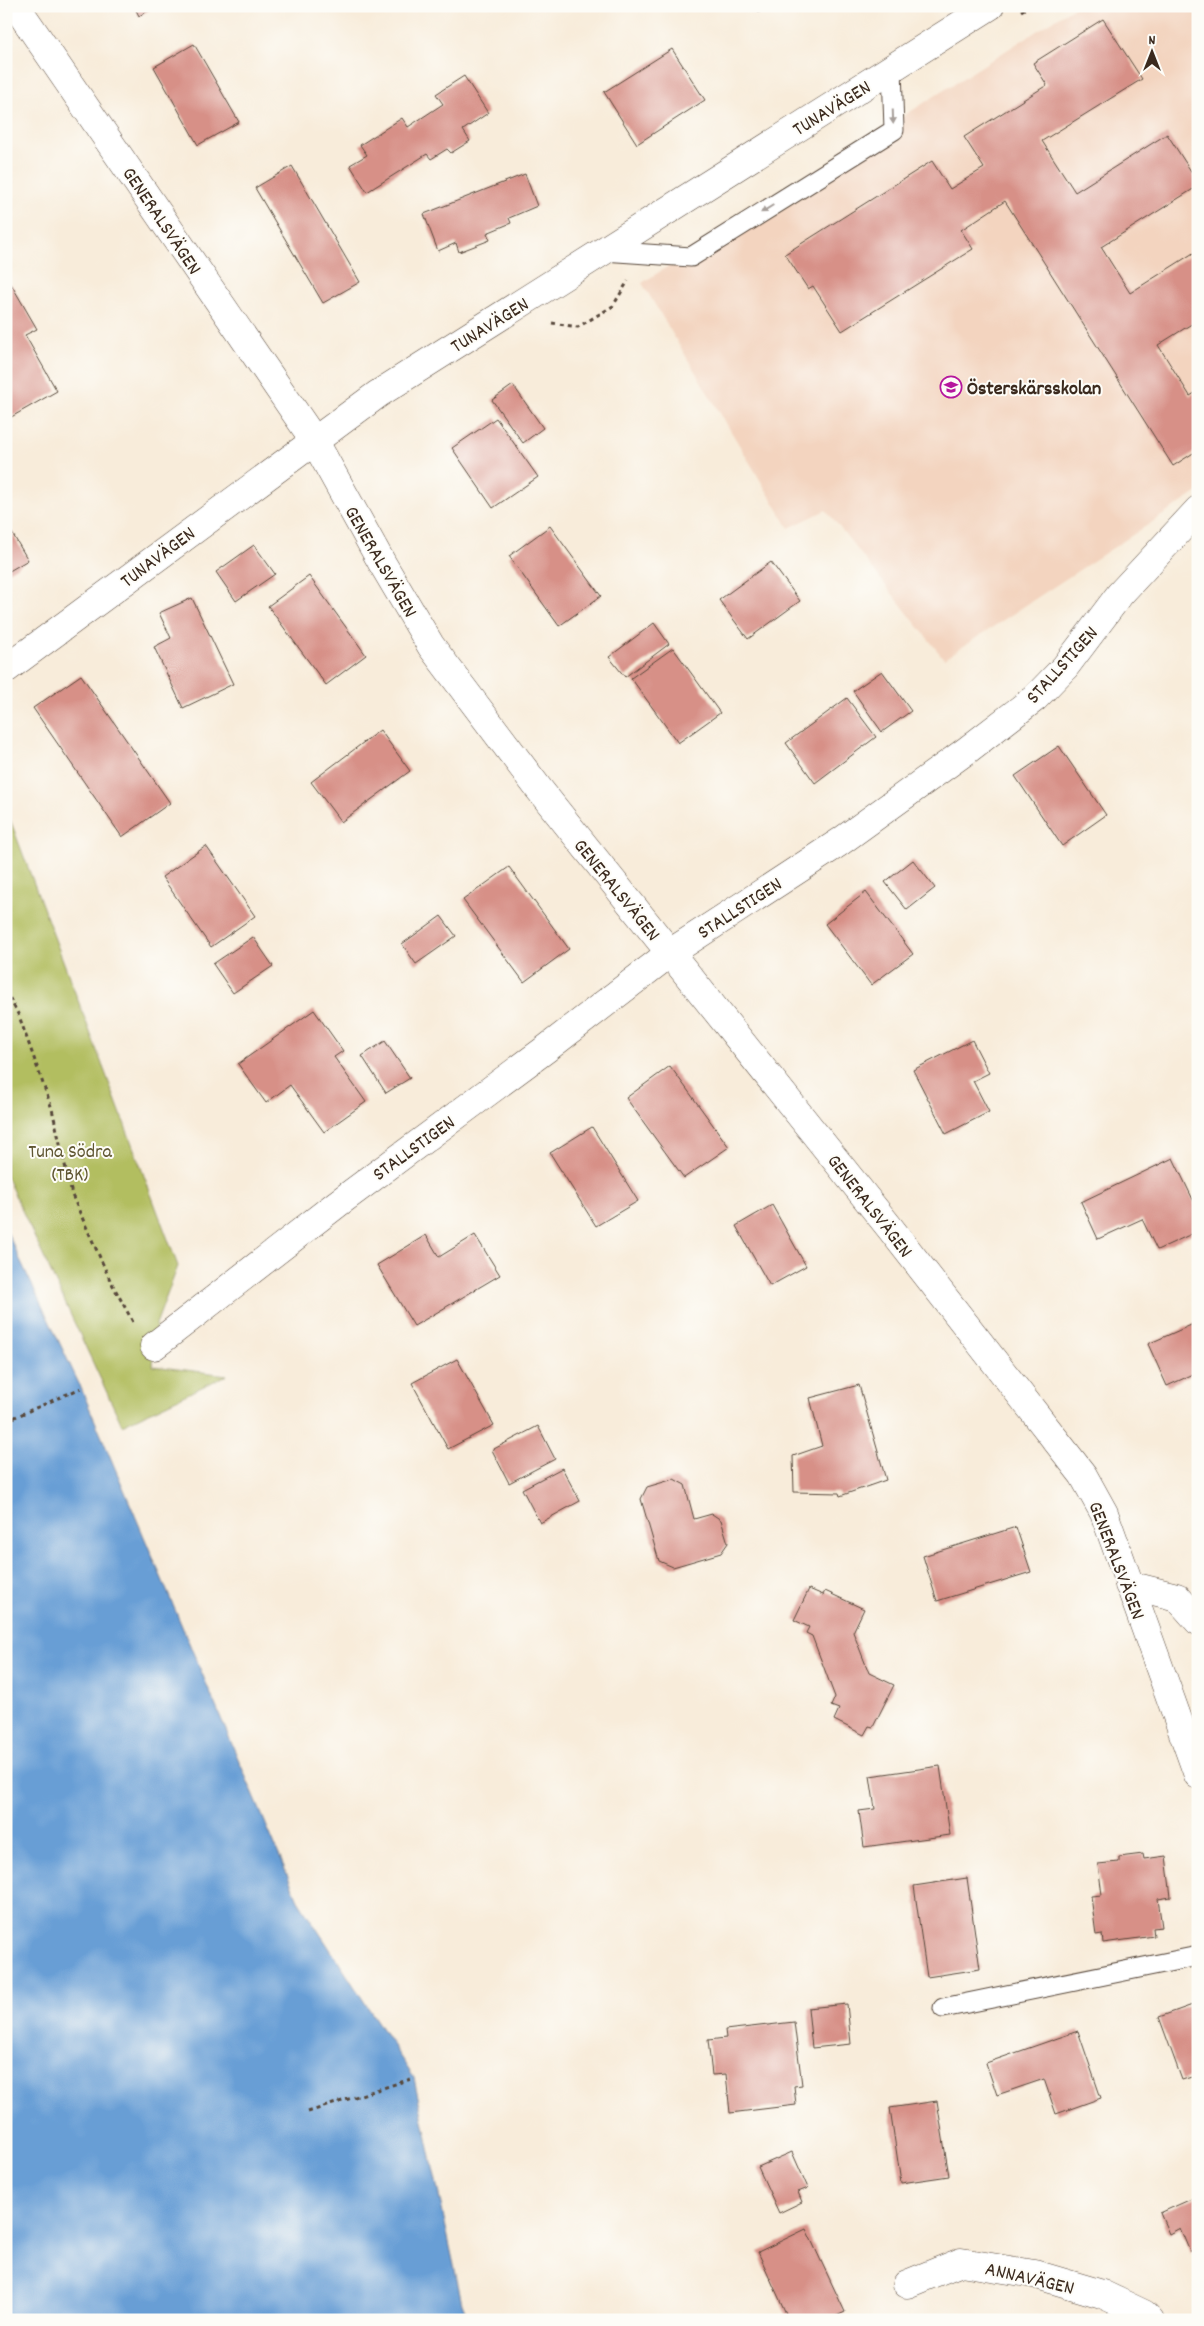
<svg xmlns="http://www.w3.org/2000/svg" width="1204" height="2326" font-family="Dekko,sans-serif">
<rect width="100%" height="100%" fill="#fdfcf7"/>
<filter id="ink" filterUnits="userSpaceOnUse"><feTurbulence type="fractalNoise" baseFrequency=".02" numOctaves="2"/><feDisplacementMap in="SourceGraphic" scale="10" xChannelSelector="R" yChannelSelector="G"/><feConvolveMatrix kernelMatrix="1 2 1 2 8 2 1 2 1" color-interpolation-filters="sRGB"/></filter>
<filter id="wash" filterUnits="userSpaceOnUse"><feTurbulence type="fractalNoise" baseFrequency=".0096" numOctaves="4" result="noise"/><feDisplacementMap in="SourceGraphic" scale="20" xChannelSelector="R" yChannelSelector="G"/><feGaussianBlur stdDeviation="1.12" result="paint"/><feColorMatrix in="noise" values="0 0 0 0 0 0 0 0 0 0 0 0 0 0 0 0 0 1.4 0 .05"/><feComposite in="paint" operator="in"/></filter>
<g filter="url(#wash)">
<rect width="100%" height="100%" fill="#f8ecda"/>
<!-- built -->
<path fill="#f3d4bf" d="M1076,6H1198V492L944,659L826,510L789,528L642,283Z"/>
<!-- green -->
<path fill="#b2be60" stroke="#76743f" d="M6,809L178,1266L156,1324L153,1366L227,1375L122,1425L6,1176Z"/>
<!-- water -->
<path fill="#689ed5" stroke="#52647a" d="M6,1230L81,1388L298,1900L414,2078L462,2303L469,2320H6Z"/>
<g id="blocks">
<!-- building -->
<g fill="#d79087">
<path d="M134,6H156L139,16Z"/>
<path d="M757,6H773L759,12Z"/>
<path d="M1103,19L1142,79L1042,141L1075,192L1167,134L1198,182V186L1101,247L1130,293L1198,250V320L1158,345L1190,396L1198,391V450L1173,466L1005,201L961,230L973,249L842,331L813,286L808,289L785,254L932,161L950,189L984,168L964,137L1047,85L1033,63Z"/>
<path d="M194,44L239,122L198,145L154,67Z"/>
<path d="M672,49L705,100L637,144L604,92Z"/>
<path d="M464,76L488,113L463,130L470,141L451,153L447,149L431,159L427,154L367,192L350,165L367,155L360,145L402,118L408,127L443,104L436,94Z"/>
<path d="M292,166L360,282L323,303L255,188Z"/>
<path d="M525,174L537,206L509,218L511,223L487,233L490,240L459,252L456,243L438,251L424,214Z"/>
<path d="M11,284L37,329L25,335L57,391L6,420V287Z"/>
<path d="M513,385L543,428L523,443L492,400Z"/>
<path d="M496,418L538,477L493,508L452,448Z"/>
<path d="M6,523L28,560L6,573Z"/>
<path d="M550,526L601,596L559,626L509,556Z"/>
<path d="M254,545L275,574L236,601L216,572Z"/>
<path d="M771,562L800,601L748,639L719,600Z"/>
<path d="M309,576L366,655L326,685L268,606Z"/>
<path d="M192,598L233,684L183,708L154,647L171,638L159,613Z"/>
<path d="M654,623L669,644L625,677L609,657Z"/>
<path d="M673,648L720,713L678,743L631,678Z"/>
<path d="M882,671L911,711L882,732L853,691Z"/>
<path d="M81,675L170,803L122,837L33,708Z"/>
<path d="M847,698L876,737L815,783L786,743Z"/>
<path d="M380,730L410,771L341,822L311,782Z"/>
<path d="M1059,746L1106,815L1062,846L1015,776Z"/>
<path d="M206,846L255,916L211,947L162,877Z"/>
<path d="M913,860L935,888L907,910L885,882Z"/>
<path d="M509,867L569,949L524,982L463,900Z"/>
<path d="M866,892L913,954L871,985L825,924Z"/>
<path d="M441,916L456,936L416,964L402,944Z"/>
<path d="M253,937L273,966L233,993L213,964Z"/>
<path d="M314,1010L343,1051L334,1057L366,1102L324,1132L290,1085L266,1103L238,1064Z"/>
<path d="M972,1040L989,1073L973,1081L989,1112L946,1134L913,1070Z"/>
<path d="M385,1041L410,1078L386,1093L362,1056Z"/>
<path d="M670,1066L729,1147L684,1178L626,1098Z"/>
<path d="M592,1127L638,1201L596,1226L550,1153Z"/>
<path d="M1173,1158L1198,1210V1231L1157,1250L1142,1219L1098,1239L1081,1202Z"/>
<path d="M772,1205L806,1266L770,1286L736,1226Z"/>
<path d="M426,1235L439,1257L475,1235L500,1275L414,1326L377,1265Z"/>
<path d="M1198,1322V1372L1167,1386L1148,1344Z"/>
<path d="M457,1359L494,1425L448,1449L412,1383Z"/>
<path d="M859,1385L886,1480L840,1496L839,1493L794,1492L793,1456L822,1446L810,1398Z"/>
<path d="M538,1426L555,1459L509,1483L492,1450Z"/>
<path d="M562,1468L580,1501L540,1523L522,1489Z"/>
<path d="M674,1479L685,1485L694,1519L712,1514L721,1520L728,1543L721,1553L673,1567L659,1561L641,1499L647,1487Z"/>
<path d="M1016,1527L1031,1572L937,1601L923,1556Z"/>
<path d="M809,1589L823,1595L825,1591L864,1609L853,1632L869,1673L894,1685L873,1727L869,1726L864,1735L834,1720L839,1709L831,1706L835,1697L812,1636L806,1633L809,1627L794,1620Z"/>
<path d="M940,1766L950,1835L864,1847L859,1811L875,1809L870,1776Z"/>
<path d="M1143,1854L1144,1859L1166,1856L1171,1897L1158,1899L1162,1927L1153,1928L1154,1936L1103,1943L1102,1934L1096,1935L1091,1896L1102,1895L1098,1864L1119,1862V1857Z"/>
<path d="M967,1878L980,1969L927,1977L914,1886Z"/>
<path d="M1198,2003V2075L1182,2080L1159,2017Z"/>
<path d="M847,2004L851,2044L812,2048L808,2008Z"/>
<path d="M794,2022L802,2085L794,2086L796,2105L730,2113L726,2074L712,2075L708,2040L726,2038L725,2030Z"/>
<path d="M1078,2031L1101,2098L1056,2114L1044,2079L997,2095L986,2063Z"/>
<path d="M937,2101L949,2176L901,2183L890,2108Z"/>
<path d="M792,2152L808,2188L798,2192L802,2202L779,2213L758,2167Z"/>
<path d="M1198,2196V2252L1196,2249L1190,2252L1180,2228L1169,2234L1160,2213Z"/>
<path d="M806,2229L845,2312L828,2320H789L758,2252Z"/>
</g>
</g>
</g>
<g filter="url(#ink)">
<use href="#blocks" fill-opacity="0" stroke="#57473a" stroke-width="1"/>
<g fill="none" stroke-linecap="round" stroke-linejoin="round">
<!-- service casing -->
<g stroke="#57473a" stroke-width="21">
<g id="service">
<path d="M603,251L691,257L894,130L892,68"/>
<path d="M943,2008L1198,1956"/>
</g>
</g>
<!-- minor casing -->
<g stroke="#57473a" stroke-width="29">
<g id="minor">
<path d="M16,6L314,440L382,563L431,646L539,789L890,1228L1083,1475L1104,1513L1198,1775"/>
<path d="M6,669L378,394L990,6"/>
<path d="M154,1346L337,1204L546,1049L670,953L840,842L966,751L1035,698L1065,667L1120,594L1198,510"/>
<path d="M1129,1585L1177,1597L1198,1621"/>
<path d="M907,2284L961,2262L1034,2274L1102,2294L1144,2314L1150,2320"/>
</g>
</g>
<!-- path -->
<g stroke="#57473a" stroke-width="3" stroke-dasharray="4 4" stroke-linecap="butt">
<path d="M1021,11L1029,6"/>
<path d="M552,323L578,327L613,306L628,281"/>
<path d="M6,991L19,1016L52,1109L72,1195L110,1280L133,1322"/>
<path d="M6,1421L81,1388"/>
<path d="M308,2112L414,2078"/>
</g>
<!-- service -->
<use href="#service" stroke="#fff" stroke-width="19"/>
<!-- minor -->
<use href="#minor" stroke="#fff" stroke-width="28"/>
</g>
<!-- one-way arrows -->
<defs><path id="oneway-solid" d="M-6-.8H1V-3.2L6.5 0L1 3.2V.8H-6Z" transform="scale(1.25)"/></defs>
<g fill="#a79f9a">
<use href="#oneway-solid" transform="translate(893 117) rotate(88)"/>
<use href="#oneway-solid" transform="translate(767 209) rotate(148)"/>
</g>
</g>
<!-- icons -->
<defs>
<g id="school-ring" transform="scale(1.125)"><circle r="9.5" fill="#fdfcf7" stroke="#b5179e" stroke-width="1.5"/><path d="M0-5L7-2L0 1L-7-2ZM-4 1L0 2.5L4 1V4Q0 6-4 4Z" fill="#b5179e"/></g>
</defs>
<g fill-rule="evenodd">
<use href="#school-ring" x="951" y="387"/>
</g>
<g text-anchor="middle" stroke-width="4" stroke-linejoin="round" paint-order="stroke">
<!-- street labels -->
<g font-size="20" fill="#3b2a1e" stroke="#fdfcf7">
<text transform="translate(831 107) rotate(-32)" y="7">TUNAVÄGEN</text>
<text transform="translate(163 220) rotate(56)" y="7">GENERALSVÄGEN</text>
<text transform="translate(489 324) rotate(-32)" y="7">TUNAVÄGEN</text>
<text transform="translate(157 556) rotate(-37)" y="7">TUNAVÄGEN</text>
<text transform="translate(382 561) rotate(60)" y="7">GENERALSVÄGEN</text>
<text transform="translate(1061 664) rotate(-48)" y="7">STALLSTIGEN</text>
<text transform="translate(618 889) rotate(51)" y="7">GENERALSVÄGEN</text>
<text transform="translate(739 907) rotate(-33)" y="7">STALLSTIGEN</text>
<text transform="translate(413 1147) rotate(-36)" y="7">STALLSTIGEN</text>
<text transform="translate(871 1205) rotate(52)" y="7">GENERALSVÄGEN</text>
<text transform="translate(1118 1560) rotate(69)" y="7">GENERALSVÄGEN</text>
<text transform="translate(1030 2277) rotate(13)" y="7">ANNAVÄGEN</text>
</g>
<!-- poi labels -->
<g font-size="20" font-weight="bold" fill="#3b2a1e" stroke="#fdfcf7" text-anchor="start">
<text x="967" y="394">Österskärsskolan</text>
</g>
<!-- park labels -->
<g font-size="20" fill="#5f5632" stroke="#fdfcf7">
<text x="70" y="1157">Tuna Södra<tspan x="70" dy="23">(TBK)</tspan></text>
</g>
</g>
<!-- margin -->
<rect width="1204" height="2326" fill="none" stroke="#fdfcf7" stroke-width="25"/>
<!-- north arrow -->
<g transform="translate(1152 52)" stroke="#fdfcf7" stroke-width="4" paint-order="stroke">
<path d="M0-4L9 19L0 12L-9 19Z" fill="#3b2a1e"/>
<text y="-8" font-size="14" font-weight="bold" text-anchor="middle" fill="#3b2a1e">N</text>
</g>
</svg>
